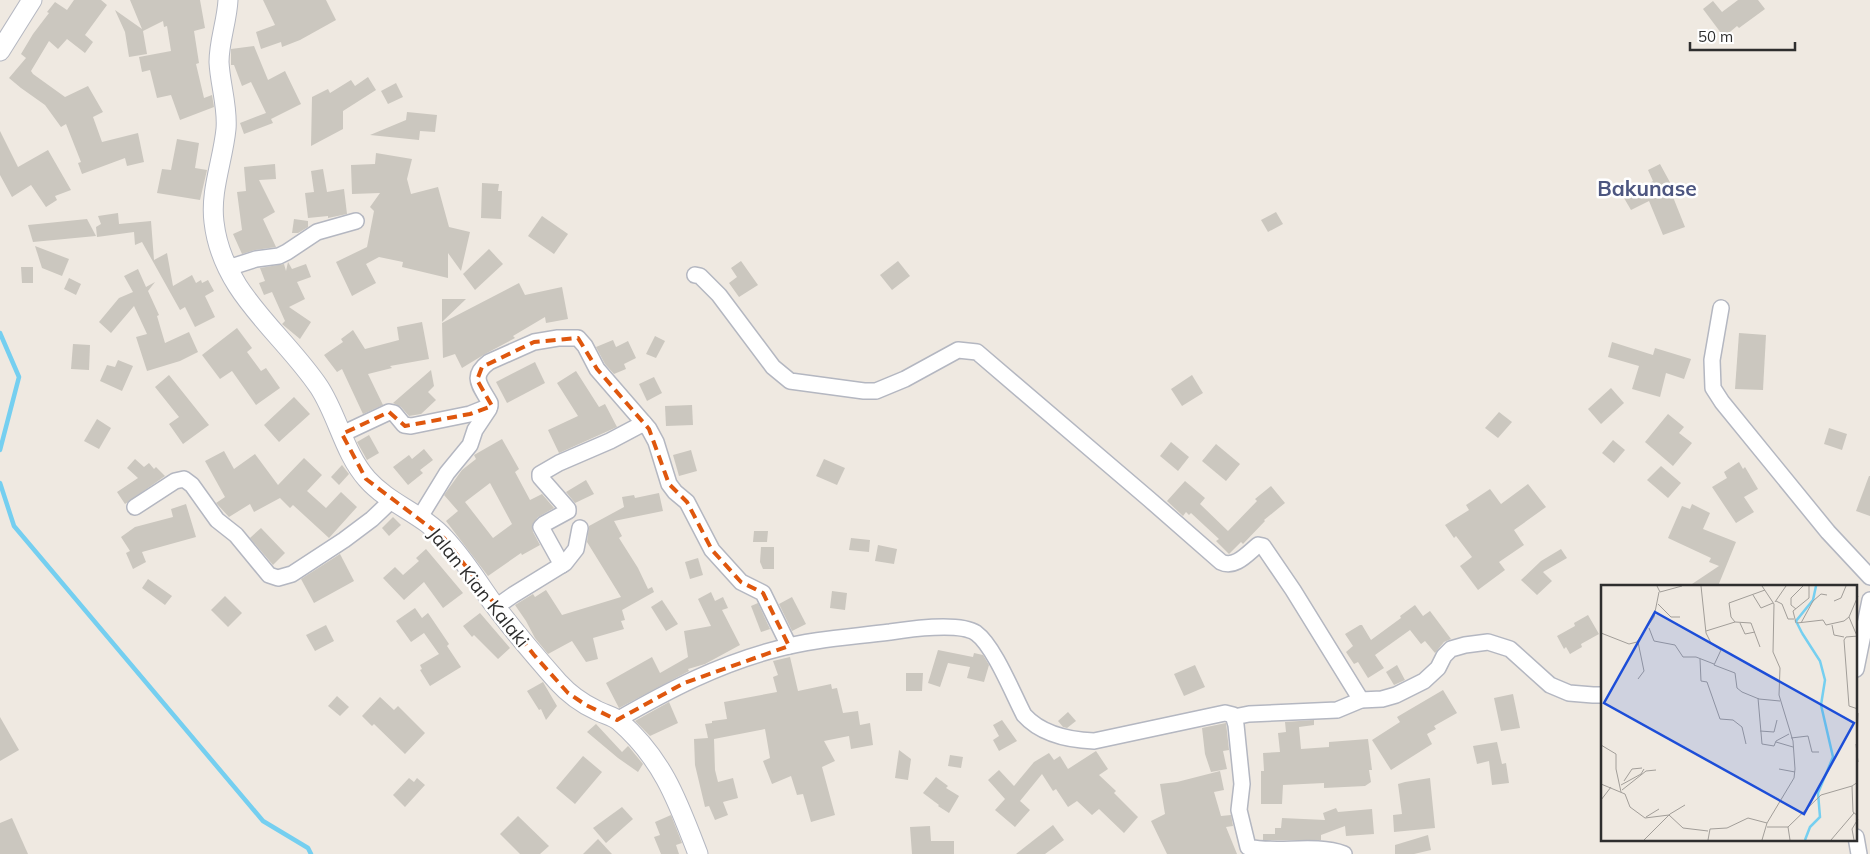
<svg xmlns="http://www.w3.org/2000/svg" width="1870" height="854" font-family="Mulish,sans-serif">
<rect width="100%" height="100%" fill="#efe9e1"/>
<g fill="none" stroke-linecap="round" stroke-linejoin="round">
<!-- stream -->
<g stroke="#75cff0" stroke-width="4.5">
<path d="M0,333L19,377L0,450"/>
<path d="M0,483L14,526L263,821L308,848L311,854"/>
</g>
</g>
<!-- building -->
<g fill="#cbc7bf" fill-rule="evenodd">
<path d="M74,0H101L107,5L85,35L93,42L85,53L67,39L58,49L49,41L31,71L33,74L65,97L88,86L103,112L93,117L102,142L138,133L144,162L127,166L125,158L82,174L78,163L81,162L66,124L61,127L45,105L21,88L9,78L26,58L21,54L33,34L49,13L47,12L55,2L67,10Z"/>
<path d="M130,0H200L205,28L194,31L199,63L196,64L204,98L212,95L214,107L180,120L171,95L157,98L150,70L142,72L139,57L171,51L167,26L164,27L163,21L143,31L147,54L129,57L125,32L115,10L142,29Z"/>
<path d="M263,0H326L336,20L300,40L282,47L281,42L261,49L256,32L275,25Z"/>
<path d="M1738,0H1758L1765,9L1739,28L1737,26L1724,37L1703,9L1713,1L1722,12Z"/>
<path d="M254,46L268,80L285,71L301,104L271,119L273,123L244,134L240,123L266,113L251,82L242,86L234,65H231V49Z"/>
<path d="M368,77L376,90L343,111V129L311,146L312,97L328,89L330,93L351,80L355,86Z"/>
<path d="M396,83L403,97L388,104L381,91Z"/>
<path d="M407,112L437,115L435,132L420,131L419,140L370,135L406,120Z"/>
<path d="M0,131L18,167L48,150L71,190L55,196L57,200L46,207L31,185L12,197L0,175Z"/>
<path d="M177,139L199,143L195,168L207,170L200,200L157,193L162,169L171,170Z"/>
<path d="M376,153L412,159L407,179L411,194L438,187L449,227L470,232L461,271L448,253V278L402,267L403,262L379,257L366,264L376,283L352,296L336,262L367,247L374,211L370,207L380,193L352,194L351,165L375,164Z"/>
<path d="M275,164L276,179L259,180L275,212L263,219L276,247L255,250L242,254L233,234L242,230L237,192L246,191L244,167Z"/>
<path d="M1660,164L1672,186L1669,187L1685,227L1663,235L1649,201L1631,210L1624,198L1651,185L1650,183L1653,181L1648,170Z"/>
<path d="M323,169L327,192L344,189L347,214L328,218V216L308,218L305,193L314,192L311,171Z"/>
<path d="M482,183L499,184L498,191H502L501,219L481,218Z"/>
<path d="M1276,212L1283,224L1268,232L1261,220Z"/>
<path d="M118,213L119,224L151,221L154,260L167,253L173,286L192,275L196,283L201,280L202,283L208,280L214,291L205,296L215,317L195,327L185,307L180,310L142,242L135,245L134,232L97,237L96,227L101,224L98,216Z"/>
<path d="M542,216L568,234L554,254L528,236Z"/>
<path d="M87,219L96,236L33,242L28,225Z"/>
<path d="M294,219L308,221V227L298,233H292Z"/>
<path d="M35,246L69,259L62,276L42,268Z"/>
<path d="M489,249L503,264L475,290L463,274Z"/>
<path d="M741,261L758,285L739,297L729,283L737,277L731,268Z"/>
<path d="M898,261L910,276L892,290L880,275Z"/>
<path d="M288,262L292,269L306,264L311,277L297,282L305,299L289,307L311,322L300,339L282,324L285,321L272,292L264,295L259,283L265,281L260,268L284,264L286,271Z"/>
<path d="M21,267H33V283H22Z"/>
<path d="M138,269L146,287L155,282L148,291L159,315L157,316L165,343L189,332L198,352L180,361L147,371L136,337L147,334L134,306L111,333L99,322L119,298L133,292L124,276Z"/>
<path d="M69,278L81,284L76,295L64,289Z"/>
<path d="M519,283L525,295L562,287L568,319L546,323L545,317L513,336L515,338L485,354L462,368L455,354L443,358L442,323Z"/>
<path d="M442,299H466L442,322Z"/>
<path d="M422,322L429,359L390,366L392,368L368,374L383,405L363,414L342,369L337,372L324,355L343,342L341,339L353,330L365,349L399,340L397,327Z"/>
<path d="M237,328L252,348L247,352L261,371L266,368L280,388L256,405L232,371L220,379L202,355Z"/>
<path d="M1739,333L1766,335L1763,390L1735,389Z"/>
<path d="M655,336L665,341L656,358L646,354Z"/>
<path d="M613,340L616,347L628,341L636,358L624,364L626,369L614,374L605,364L596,347Z"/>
<path d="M1612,342L1653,355L1655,348L1691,359L1684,379L1666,373L1660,397L1632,389L1639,366L1608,357Z"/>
<path d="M73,344L90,345L89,370L71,369Z"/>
<path d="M118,360L133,366L122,391L100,381L107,365L115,367Z"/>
<path d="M535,362L545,383L507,403L496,382Z"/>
<path d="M431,370L434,386L428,392L436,400L421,414L409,416L401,407L393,403Z"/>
<path d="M576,371L599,407L605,404L617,427L559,453L548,430L578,416L557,383Z"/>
<path d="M169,375L209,425L183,444L169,424L179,417L155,387Z"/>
<path d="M1192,375L1203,393L1182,406L1171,389Z"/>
<path d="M654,377L662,393L647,401L639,384Z"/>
<path d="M1611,388L1624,403L1601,424L1588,409Z"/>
<path d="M294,397L310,414L279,442L264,425Z"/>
<path d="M692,405L693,425L666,426L665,406Z"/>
<path d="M1499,412L1512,422L1498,438L1485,428Z"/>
<path d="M1668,414L1684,427L1679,433L1692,443L1673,466L1645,442Z"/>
<path d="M97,419L111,428L99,449L84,441Z"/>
<path d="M1829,428L1847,434L1842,450L1824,444Z"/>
<path d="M369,435L379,453L367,460L357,442Z"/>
<path d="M502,439L519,469L515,472L530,500L542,494L554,508L538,517L532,525L533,532L540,545L522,555L521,553L488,576L446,521L458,511L444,495L462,470L476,459L474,455ZM490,483L512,524L493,538L465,502Z"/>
<path d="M1613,440L1625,450L1614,463L1602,453Z"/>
<path d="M1171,442L1189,457L1178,471L1160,456Z"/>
<path d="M1216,444L1240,464L1226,481L1202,461Z"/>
<path d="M424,449L433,460L420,470L423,473L408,485L393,467L409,455L412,459Z"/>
<path d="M691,450L697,471L679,476L673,455Z"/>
<path d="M224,451L234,469L255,454L278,485L304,458L322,475L307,491L326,508L341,492L357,507L329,538L293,505L290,508L280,498L254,512L250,504L229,517L216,503L225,497L205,461Z"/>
<path d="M135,459L144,467L149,463L154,469L156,467L165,476L125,504L117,492L138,478L127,468Z"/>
<path d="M824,459L845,468L837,485L816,476Z"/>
<path d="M1739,462L1743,469L1745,467L1758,489L1744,497L1754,512L1736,523L1712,487L1727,478L1724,472Z"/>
<path d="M342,465L349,474L339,485L331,477Z"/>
<path d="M1661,466L1681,483L1668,498L1647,480Z"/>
<path d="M1869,476H1870V516L1856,511Z"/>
<path d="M586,480L594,494L575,503L566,492Z"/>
<path d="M1185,481L1205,498L1200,504L1228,531L1257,501L1255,499L1271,486L1285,503L1264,520L1265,521L1243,544L1241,542L1229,554L1216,541L1219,539L1191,513L1189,515L1186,512L1183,516L1167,501Z"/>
<path d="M1528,484L1546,507L1514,530L1524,545L1499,562L1505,570L1478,590L1460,566L1472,557L1456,536L1454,538L1445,525L1469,510L1466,505L1490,489L1501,504Z"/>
<path d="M659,493L663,511L614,521L622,536L619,538L638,568L648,589L652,587L654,592L622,610L625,620L621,621L624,629L593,638L598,659L586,662L572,641L548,654L535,638L526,621L515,605L533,594L535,597L546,590L562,615L621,597L587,542L589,526L624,507L622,497L634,495L635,498Z"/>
<path d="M186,504L196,537L142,552L146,562L133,569L126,553L130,551L121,537L135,527L173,517L171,509Z"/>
<path d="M1692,504L1710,513L1703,529L1736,542L1718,586H1689L1719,566L1709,562L1711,558L1668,538L1682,506L1690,509Z"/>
<path d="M393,517L401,525L389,536L382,528Z"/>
<path d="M261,528L285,553L273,565L250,538Z"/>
<path d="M754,531H768L767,542H753Z"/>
<path d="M851,538L870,540L869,552L849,550Z"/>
<path d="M878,545L897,549L894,564L875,561Z"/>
<path d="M761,547H774V569H763L760,562Z"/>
<path d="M426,549L463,593L443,608L424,582L404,600L383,578L395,567L403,575L419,561L416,558Z"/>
<path d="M1561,549L1567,558L1543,572L1552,581L1537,595L1521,580L1541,561Z"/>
<path d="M340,554L354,581L314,603L301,579Z"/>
<path d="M698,558L703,575L690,579L685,562Z"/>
<path d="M148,579L172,596L165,605L142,588Z"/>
<path d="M832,591L847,593L845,610L830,608Z"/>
<path d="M711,592L715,601L723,597L728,608L722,610L740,645L705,664L688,669L689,671L619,708L606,683L652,657L660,673L688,657L684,631L711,626L698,599Z"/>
<path d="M225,596L242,613L228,627L211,610Z"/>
<path d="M792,597L806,624L792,631L779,604Z"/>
<path d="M662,600L678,624L666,631L651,607Z"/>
<path d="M758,603L770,629L761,632L751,606Z"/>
<path d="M1415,605L1423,616L1430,611L1451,639L1444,642L1435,653L1425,641L1421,644L1410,630L1375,655L1384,668L1368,678L1358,662L1354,664L1346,652L1353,646L1345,634L1360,625H1362L1371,640L1401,618L1400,616Z"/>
<path d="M415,608L422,618L428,613L449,644L447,646L461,667L430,686L420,670L422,669L420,665L439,654L424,633L411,642L396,621Z"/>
<path d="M480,613L510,648L498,659L474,635L472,637L463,626Z"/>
<path d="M1588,615L1599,634L1581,644L1582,647L1570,654L1566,647L1564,649L1557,636L1575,626L1574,623Z"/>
<path d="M326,625L334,641L315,651L306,635Z"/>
<path d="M938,650L973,657L974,653L983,655L989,665L984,682L967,678L970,667L948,663L940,687L928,683Z"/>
<path d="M790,657L798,691L831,684L832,689L837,688L843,713L858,711L860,725L870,723L873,745L851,749L849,736L824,741L835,761L822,767L835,815L811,822L803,794L797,795L791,776L772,784L763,761L770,758L765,729L714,739L715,770L718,782L733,778L738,798L723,802L728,815L715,820L709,806L705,807L695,765L694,739L708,738L705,724L712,723V721L727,719L724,702L777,692L773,677L778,675L773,661Z"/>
<path d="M1195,665L1205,687L1184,696L1174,674Z"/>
<path d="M1397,665L1405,680L1394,685L1386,672Z"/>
<path d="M906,673H923L922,691H906Z"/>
<path d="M543,682L557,706L546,720L541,709L539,710L527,691Z"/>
<path d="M1443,690L1457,713L1434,726L1436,729L1427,734L1432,744L1391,770L1372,740L1400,722L1397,717Z"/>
<path d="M1513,694L1520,728L1501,731L1494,698Z"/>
<path d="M337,696L349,707L340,716L328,706Z"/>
<path d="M380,697L394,710L398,706L425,733L405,754L374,724L372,726L362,716Z"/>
<path d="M669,702L678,723L650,736L635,721Z"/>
<path d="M1068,712L1076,721L1067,728L1063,727L1058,721Z"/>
<path d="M0,717L19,750L0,761Z"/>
<path d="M1002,720L1017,741L999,751L993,740L999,736L993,725Z"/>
<path d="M1314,720V725L1299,727L1301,749L1329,747V742L1368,739L1372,770H1369L1371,782L1365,786L1324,788V783L1283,785L1282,804H1261V771H1264L1263,753L1280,752L1278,733L1286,732L1285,722Z"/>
<path d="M1226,723L1229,750L1223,751L1227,769L1211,772L1205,754L1202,728Z"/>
<path d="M596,724L622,752L628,746L629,747L643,764L638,772L618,758L619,757L618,758L587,732Z"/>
<path d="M1497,742L1502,764L1506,763L1509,783L1492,785L1489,761L1477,764L1473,746Z"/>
<path d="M899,750L911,759L908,780L895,778Z"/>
<path d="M1096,751L1108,769L1099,775L1116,791L1114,793L1138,817L1124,833L1099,809L1092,815L1077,801L1068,807L1056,789L1053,791L1042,774L1020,801L1030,810L1015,827L995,810L1005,799L988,780L999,770L1014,786L1034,762L1049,753L1054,760L1060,756L1068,769Z"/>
<path d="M950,755L963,757L961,768L948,766Z"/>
<path d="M583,756L602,772L575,804L556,788Z"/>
<path d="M1220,771L1224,790L1214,792L1221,816L1231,815L1233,826L1226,827L1237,854H1167L1151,821L1165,814L1160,784L1177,782Z"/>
<path d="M936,777L948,786L946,788L959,796L949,813L938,806L939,805L923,793Z"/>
<path d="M409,778L414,782L417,778L425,785L405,807L393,795Z"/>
<path d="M1430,778L1435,828L1394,832L1393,815L1402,814L1398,784L1405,782Z"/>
<path d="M622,807L633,819L606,843L593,828Z"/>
<path d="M1336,808L1338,812L1372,809L1374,834L1346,836L1345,826L1321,835V840H1263V834H1275V828H1281L1282,818L1325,820L1323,813Z"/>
<path d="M671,815L682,843L676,845L679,854H661L654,837L660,835L655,822Z"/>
<path d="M518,816L549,846L540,854H520L500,834Z"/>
<path d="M12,818L28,854H0V823Z"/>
<path d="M1053,825L1064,840L1045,854H1016Z"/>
<path d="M930,826L931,841H954V854H912L910,827Z"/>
<path d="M1428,835L1431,850L1414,854H1395V845Z"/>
<path d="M598,839L612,854H583Z"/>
</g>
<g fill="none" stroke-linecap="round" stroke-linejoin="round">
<!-- minor casing -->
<g stroke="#b4b7c1" stroke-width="18">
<g id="minor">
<path d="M228,268L256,259L279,256L287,252L317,232L356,221"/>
<path d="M695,275L700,276L719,295L773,367L790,381L864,391H876L905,379L958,350L977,352L1149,499L1221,562C1235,569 1248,553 1258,545L1263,546L1293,590L1361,700"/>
<path d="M1721,308L1712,360L1713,388L1722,402L1828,532L1870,577"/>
<path d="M342,434L389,412L394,413L404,425L411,426L470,414L490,406"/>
<path d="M135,507L175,481L184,479L192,485L217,520L236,535L269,575L278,578L292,574L344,540L372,519L392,500"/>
<path d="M420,517L447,473L470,445L475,430L489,409L490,403C481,386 469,377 489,362L534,342L558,338H578L585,346L597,369L649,429L656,442L669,484L675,492L687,502L712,550L741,582L763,593L789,646"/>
<path d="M562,565L541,527L544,524L568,511V509L540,477V474L559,463L610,441L644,423"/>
<path d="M496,607L513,595L565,563L576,549L580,528"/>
<path d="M1856,669L1870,600"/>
<path d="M1234,717L1249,714L1337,710L1361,700L1382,699L1396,695L1424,681L1438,668L1444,656L1451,649L1465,645L1488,642L1510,649L1550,685L1569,693L1593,695H1602"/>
<path d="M617,720C669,690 719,664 777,649C813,639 852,637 890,632C909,629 960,622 976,633C994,646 1013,694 1024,715C1041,734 1069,740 1094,741L1225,713L1233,715L1236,725L1242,784L1239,810L1248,847C1277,854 1314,843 1344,854"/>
<path d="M1856,837L1859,854"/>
</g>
</g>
<!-- tertiary casing -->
<g stroke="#b4b7c1" stroke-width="21">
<g id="tertiary">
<path d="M228,0C227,21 219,41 219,62C220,84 228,107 226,129C223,160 210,191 214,222C222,293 282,332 319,387C338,416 344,453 367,479C389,504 423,514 445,539C463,558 477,581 492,602C513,630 535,656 558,682C569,694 581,703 596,710C603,714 613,716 619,721C663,759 678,802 698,854"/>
<path d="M0,51L32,0"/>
</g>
</g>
<!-- minor -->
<use href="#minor" stroke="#fff" stroke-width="15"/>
<!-- tertiary -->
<use href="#tertiary" stroke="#fff" stroke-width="19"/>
</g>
<!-- marked area -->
<path fill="none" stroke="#df570e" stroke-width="4" stroke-dasharray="10 6" stroke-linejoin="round" d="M578,338L597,369L649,429L669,484L687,502L712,550L741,582L763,593L789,646L684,683L617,720L586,705L568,693L534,655L444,538L366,479L342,434L389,412L405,426L470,414L492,406L477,380L482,367L534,342Z"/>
<g text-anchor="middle" stroke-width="5" stroke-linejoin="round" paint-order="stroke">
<!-- street labels -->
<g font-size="19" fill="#2e2e2e" stroke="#fff">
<text transform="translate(479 587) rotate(51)" y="7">Jalan Kian Kalaki</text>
</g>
<!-- quarter labels -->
<g font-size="21" font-weight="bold" fill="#4d5680" stroke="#fff">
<text x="1647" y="196">Bakunase</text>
</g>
</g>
<!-- overview -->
<g transform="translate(1601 585)">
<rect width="256" height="256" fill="#efe9e1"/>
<path fill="none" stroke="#75cff0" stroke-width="2.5" d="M201,48L219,76L224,95L220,120L232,172L217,208L219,232L209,242L204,255M201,48L195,36L212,15L215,1"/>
<path fill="none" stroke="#a29e99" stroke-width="1" d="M56,1L59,7L81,1M100,1L105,48L110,58L120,65L113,80L134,88L136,103L141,107L158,114L179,116M152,10L160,23L172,18M175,16L181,19L187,34H193M233,16L240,13L245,1M174,17L185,1M57,19L70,32H79M195,24L190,20V13L202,1M248,32L256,51M134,37L130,32L128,18L164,5M139,38L144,49L154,47M195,38L192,26L208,13V1M196,38L222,35L225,40L243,36L248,32L257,11M200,38L212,16L220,9L226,10M231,40L233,50L243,52M48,43L53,56L74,60L82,72H95L113,79M105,46L134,37L150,38L159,62M0,48L28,59L36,57L53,32L58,7M257,51L245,52L243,55L248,121L257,124M99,74L100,96L106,97L119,134L132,135L141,142L145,159M37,94L43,86L37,57M157,113L161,159L173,161L175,156L188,149M159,146L173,147L176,135M190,153L207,151L211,167H218M175,157L192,162M255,159L257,177M256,159L257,128M0,160L15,169V184L20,207M178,184L194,187M23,196L31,184L41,183M257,197L251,201L252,227L257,231M0,199L24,209L29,222L44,233L68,230L82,243L107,246M20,200L40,189L43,184M21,205L45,186L55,185M0,215L10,202M45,232L58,224M166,242H187L189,255M187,242L220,210L251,201M43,255L69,229L84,220M107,255L109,244L126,243L147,233L166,238M161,255L166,238L193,193L194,184L192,156L178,110L179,83L172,67L173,19L161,1M230,255L253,228M253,255L251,244L257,234"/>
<path fill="#1d4ed8" fill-opacity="0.15" stroke="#1d4ed8" stroke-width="2.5" d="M54,27L253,138L203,229L3,118Z"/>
<rect width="256" height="256" fill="none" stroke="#2e2e2e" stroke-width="2.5"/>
</g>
<!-- scale -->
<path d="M1690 42v8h105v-8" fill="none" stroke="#2e2e2e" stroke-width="2.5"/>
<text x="1698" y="42" font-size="15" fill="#2e2e2e" stroke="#ffffff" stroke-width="4" paint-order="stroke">50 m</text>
</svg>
